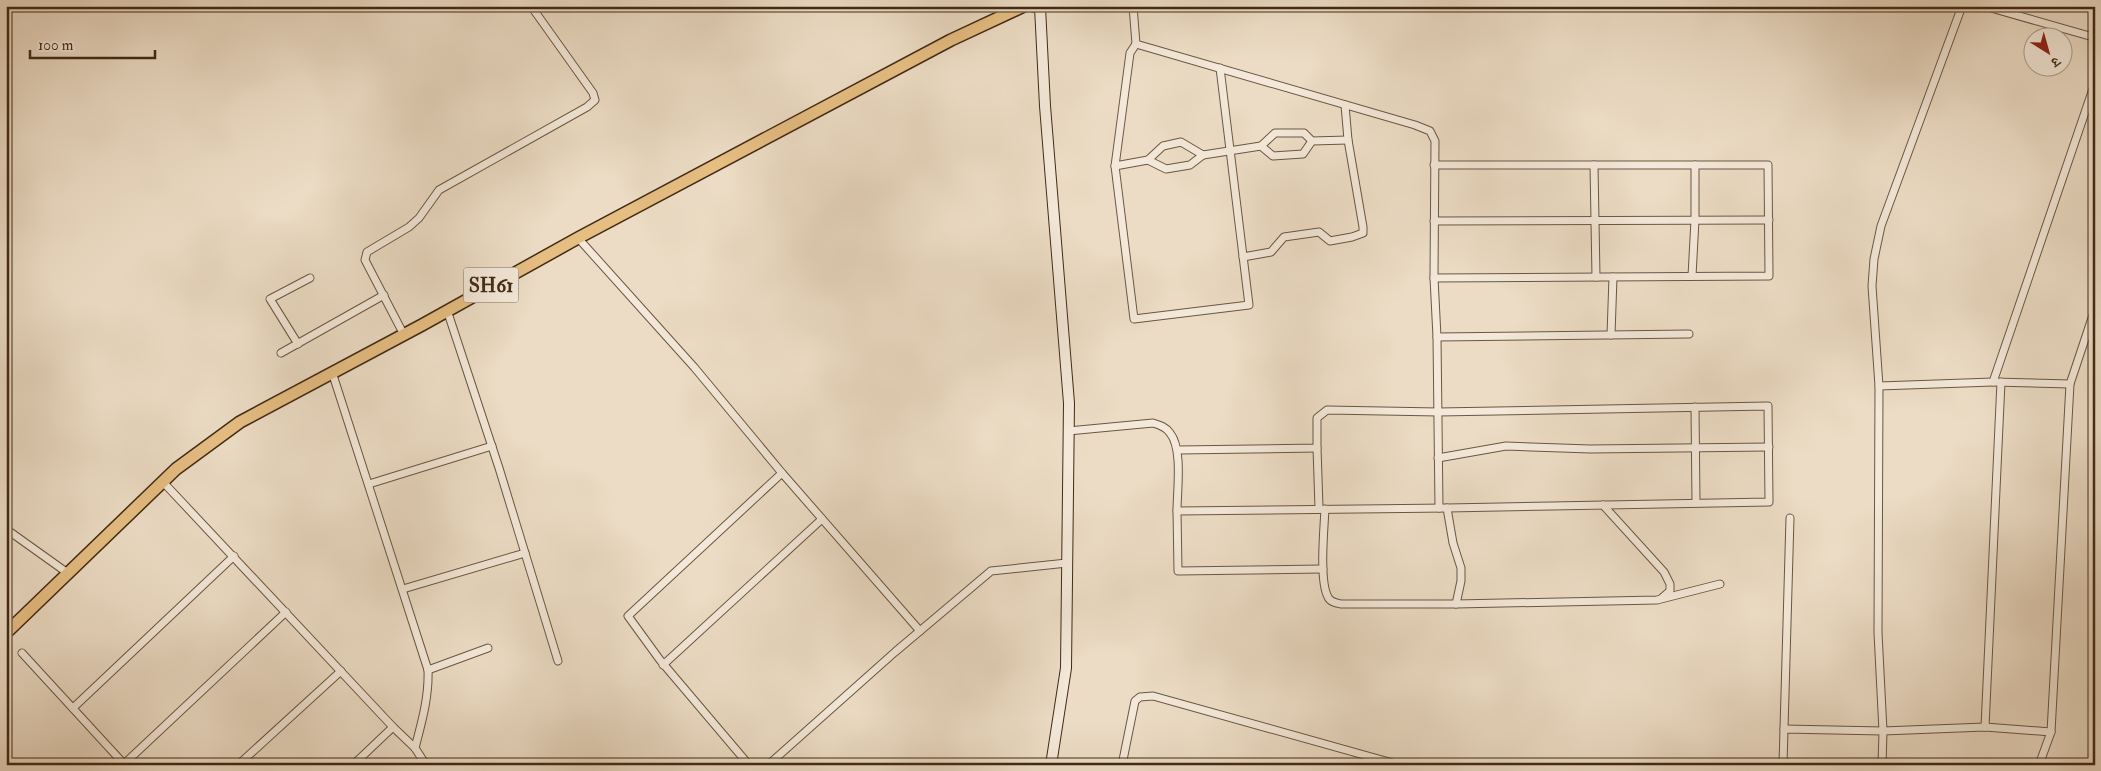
<svg xmlns="http://www.w3.org/2000/svg" width="2101" height="771" font-family="'IM FELL Double Pica','Noto Serif Devanagari',serif">
<rect width="100%" height="100%" fill="#ecdcc5"/>
<filter id="stains"><feTurbulence type="fractalNoise" baseFrequency=".004" numOctaves="4"/><feColorMatrix values="0 0 0 0 .2 0 0 0 0 .09 0 0 0 0 .02 0 0 0 .5 -.17"/></filter>
<radialGradient id="worn" r=".72"><stop offset=".6" stop-color="#630" stop-opacity="0"/><stop offset="1" stop-color="#630" stop-opacity=".3"/></radialGradient>
<g fill="none" stroke-linecap="round" stroke-linejoin="round">
<!-- street casing -->
<g stroke="#6c5641" stroke-width="9">
<g id="street">
<path d="M1133,6L1136,44L1415,125L1430,131L1435,141L1434,278L1437,337L1439,508"/>
<path d="M1962,6L1881,226L1874,259L1872,286L1879,386L1993,382"/>
<path d="M1984,6L2093,37"/>
<path d="M1136,44L1130,53L1115,166L1134,319L1249,305L1220,68"/>
<path d="M2095,83L1993,382L2070,384L2095,309"/>
<path d="M1261,146L1273,156L1303,154L1312,141"/>
<path d="M1148,160L1166,169L1190,165L1203,155"/>
<path d="M1594,165L1596,277"/>
<path d="M1115,166L1148,160L1163,146L1181,142L1203,155L1261,146L1275,133H1304L1312,141L1348,140"/>
<path d="M1434,221L1769,220"/>
<path d="M578,238L694,367L782,473L920,631"/>
<path d="M1243,257L1271,252L1284,237L1319,232L1330,241L1352,237L1363,233V227L1348,140L1345,105"/>
<path d="M1692,276L1695,220V165"/>
<path d="M1434,278L1769,276L1768,165H1434"/>
<path d="M447,310L499,468L558,661"/>
<path d="M404,335L365,260L367,252L409,227L419,218L439,190L587,107L595,100L593,93L531,6"/>
<path d="M1611,335L1613,277"/>
<path d="M1437,337L1689,334"/>
<path d="M298,344L270,299L310,278"/>
<path d="M281,353L384,295"/>
<path d="M332,372L428,670C429,697 422,721 415,748"/>
<path d="M1879,386L1878,633L1883,731L1985,727L2051,732L2070,384"/>
<path d="M1695,407L1696,503"/>
<path d="M1068,431L1153,423C1160,425 1166,427 1170,433C1183,449 1177,490 1177,511L1447,508L1769,502L1768,406L1438,412L1327,410L1317,418V448L1178,450"/>
<path d="M1317,448L1319,508"/>
<path d="M1438,458L1506,446L1590,449L1769,447"/>
<path d="M163,482L393,727L415,748L426,765"/>
<path d="M369,484L492,446"/>
<path d="M1603,505L1664,572L1670,584V591L1662,598"/>
<path d="M1447,508L1453,543L1461,568V581L1456,604L1657,600L1720,584"/>
<path d="M1325,509C1324,529 1319,581 1328,597C1330,602 1336,603 1341,604H1456"/>
<path d="M1177,511L1178,571L1323,569"/>
<path d="M6,529L69,574"/>
<path d="M403,589L525,553"/>
<path d="M22,653L125,765"/>
<path d="M663,665L822,519"/>
<path d="M428,670L488,648"/>
<path d="M73,708L234,556"/>
<path d="M1985,727L2001,382"/>
<path d="M1784,729L1790,518"/>
<path d="M124,764L286,612"/>
<path d="M238,765L341,671"/>
<path d="M353,765L393,727"/>
<path d="M749,765L660,660L628,616L782,473"/>
<path d="M768,765L895,652L991,571L1067,563"/>
<path d="M1122,765L1135,701L1140,697L1153,696L1400,765"/>
<path d="M1783,765L1784,729L1883,731L1882,765"/>
<path d="M2039,765L2051,732"/>
</g>
</g>
<!-- secondary casing -->
<g stroke="#412a15" stroke-width="12">
<path id="secondary" d="M1040,7L1045,106L1069,403L1066,668L1051,765"/>
</g>
<!-- primary casing -->
<g stroke="#412a15" stroke-width="14">
<g id="primary">
<path d="M1034,6H1040"/>
<path d="M6,633L176,469L240,422L422,325L578,238L951,40L1024,6"/>
</g>
</g>
<!-- street -->
<use href="#street" stroke="#f3e8d9" stroke-width="7"/>
<!-- secondary -->
<use href="#secondary" stroke="#f3e8d9" stroke-width="10"/>
<!-- primary -->
<use href="#primary" stroke="#e6be82" stroke-width="11"/>
</g>
<g text-anchor="middle" stroke-width="5" stroke-linejoin="round" paint-order="stroke">
<!-- shield labels -->
<rect fill="#f3e8d9" stroke="#766350" stroke-width="1" x="463.5" y="267.5" width="55" height="35" rx="4"/>
<g font-size="20" font-weight="bold" fill="#412a15">
<text x="491" y="292">SH61</text>
</g>
</g>
<!-- margin -->
<rect width="2101" height="771" fill="none" stroke="#ecdcc5" stroke-width="25"/>
<rect x="8" y="8" width="2086" height="756" fill="none" stroke="#412a15" stroke-width="2.5"/>
<rect x="12" y="12" width="2076" height="746" fill="none" stroke="#412a15"/>
<!-- north arrow -->
<g transform="translate(2048 52) rotate(143)"><circle r="24" fill="#f3e8d9" stroke="#ac9c8b"/>
<path d="M0-4L9 19L0 12L-9 19Z" fill="#8f2418"/>
<text y="-8" font-size="14" font-weight="bold" text-anchor="middle" fill="#412a15">उ</text>
</g>
<!-- scale -->
<path d="M30 50v8h125v-8" fill="none" stroke="#412a15" stroke-width="2.5"/>
<text x="38" y="50" font-size="15" fill="#412a15" stroke="#f3e8d9" stroke-width="4" paint-order="stroke">100 m</text>
<rect width="100%" height="100%" filter="url(#stains)"/>
<rect width="100%" height="100%" fill="url(#worn)"/>
</svg>
